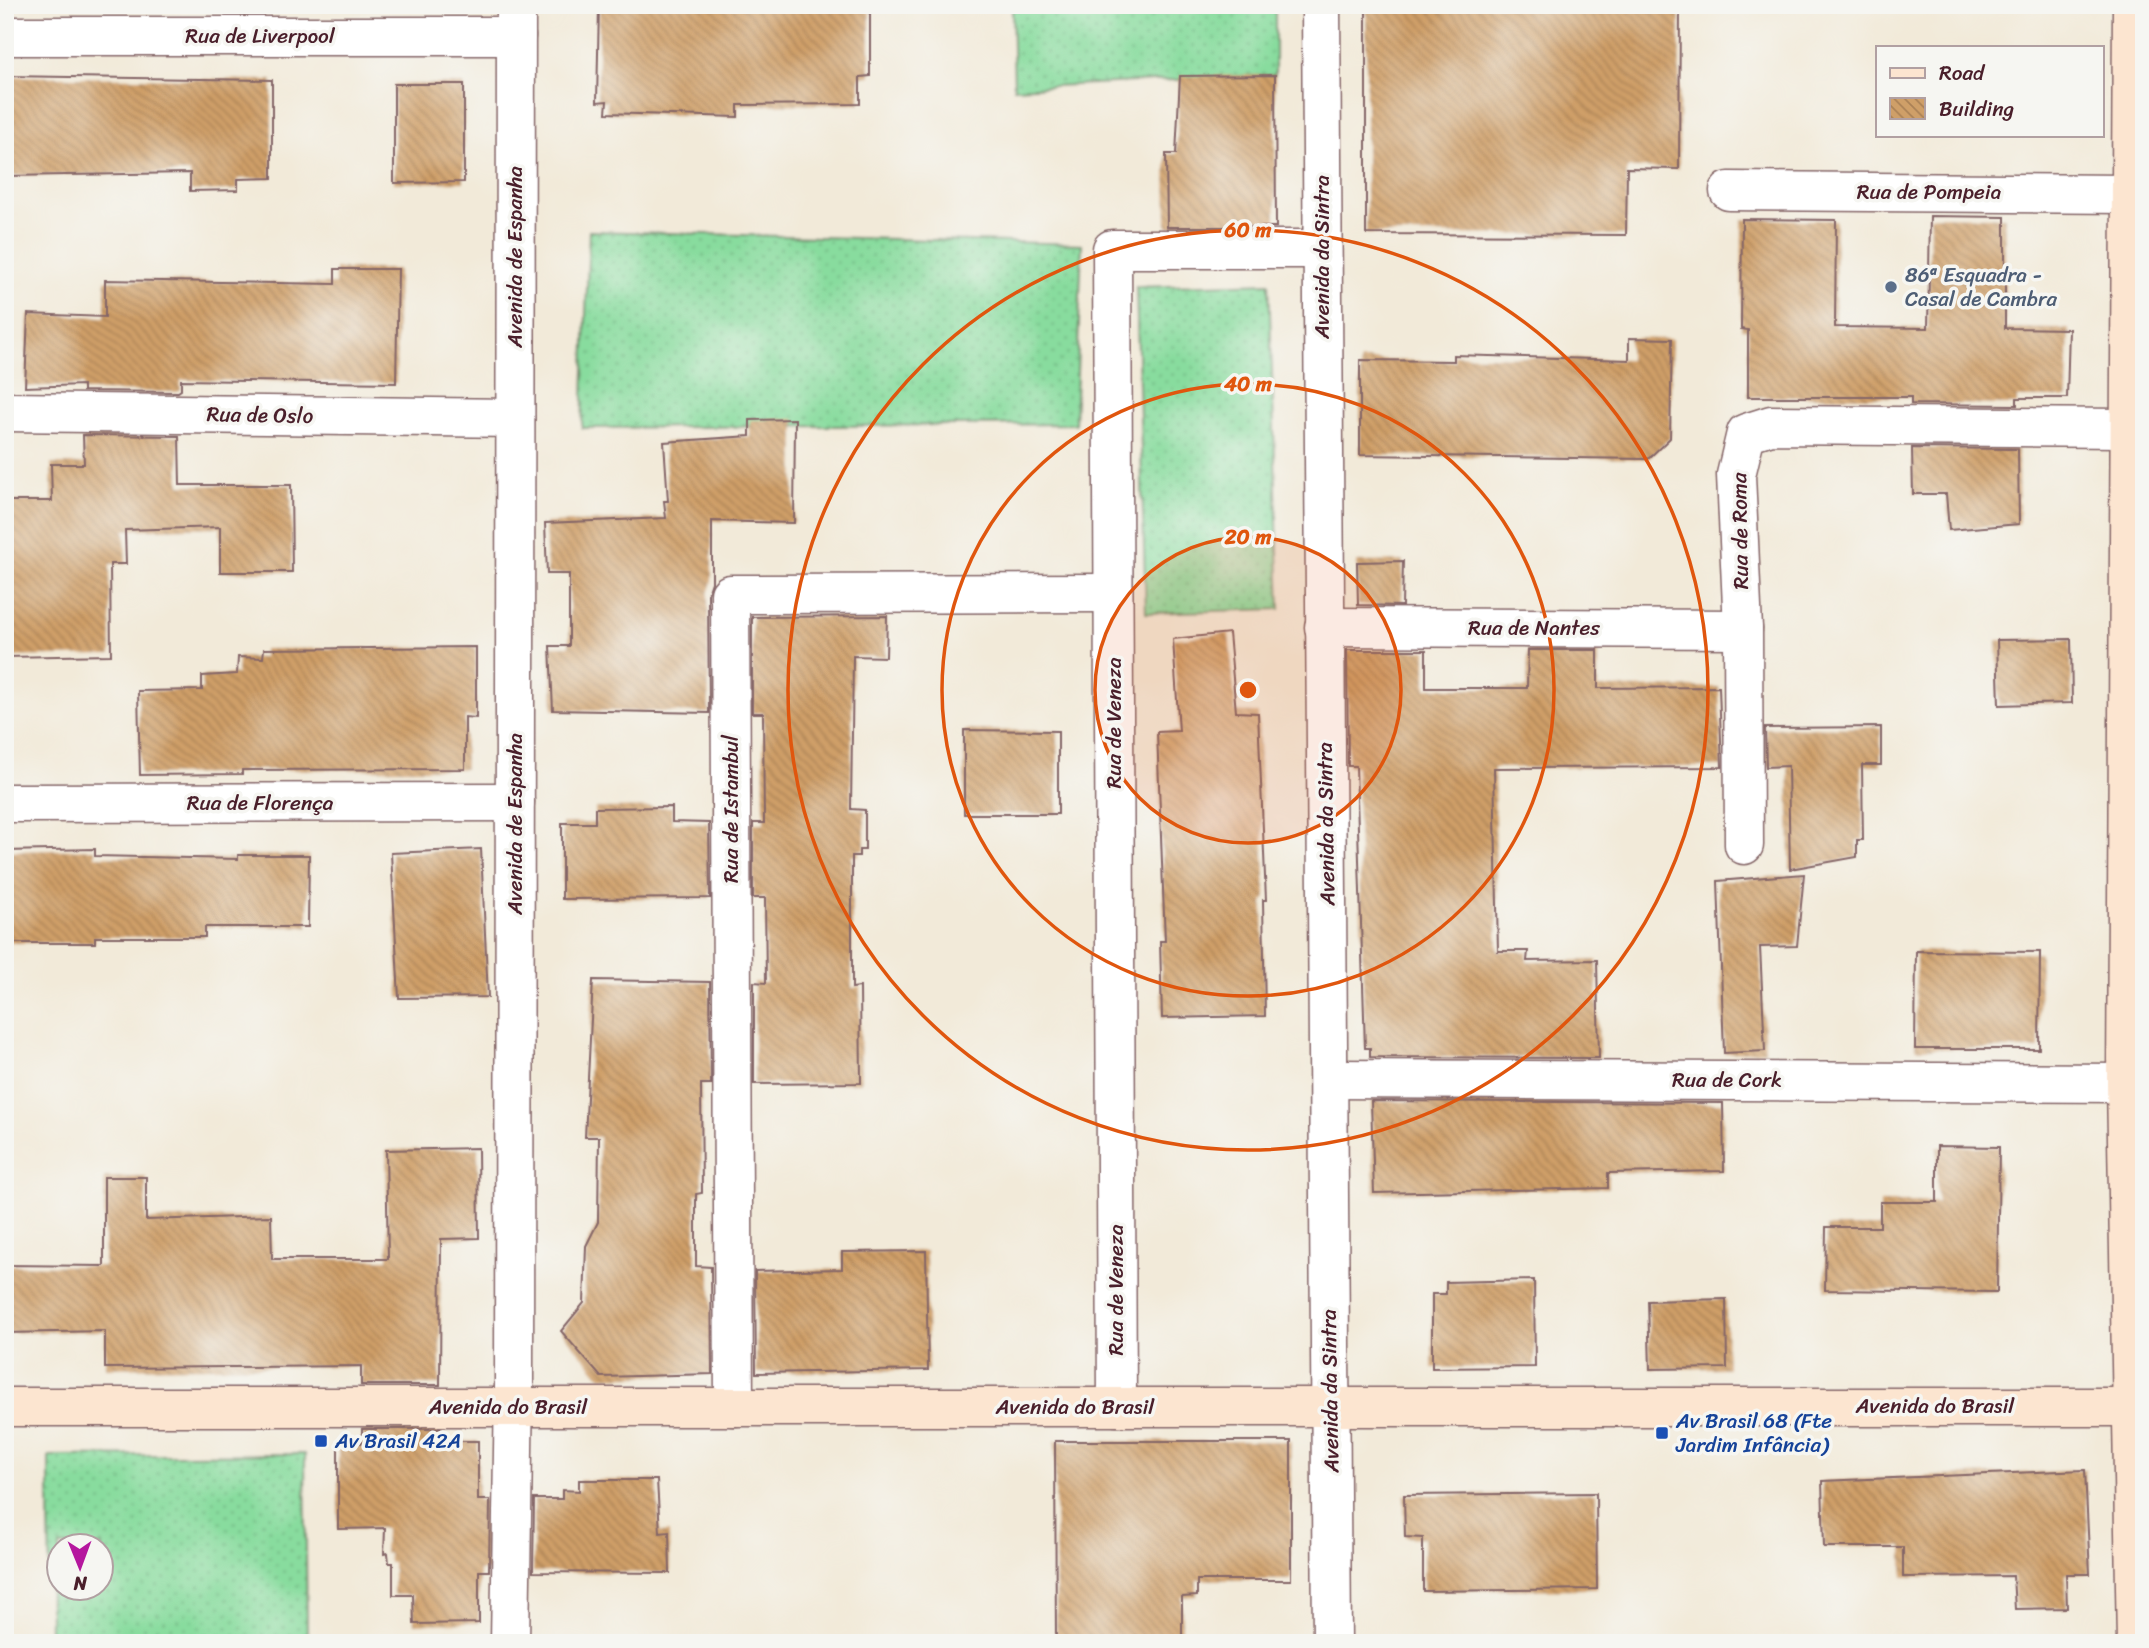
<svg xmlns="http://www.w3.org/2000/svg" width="2149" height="1648" font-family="Sriracha,sans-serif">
<defs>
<pattern id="grass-dots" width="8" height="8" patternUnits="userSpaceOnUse" patternTransform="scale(1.75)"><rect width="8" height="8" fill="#88dc9e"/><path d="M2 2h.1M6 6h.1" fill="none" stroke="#77bc88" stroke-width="1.8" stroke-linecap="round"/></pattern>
<pattern id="building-back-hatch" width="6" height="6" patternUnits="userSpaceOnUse" patternTransform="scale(1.75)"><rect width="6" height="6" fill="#cf9f68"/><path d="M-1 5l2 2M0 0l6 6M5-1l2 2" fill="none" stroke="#aa8156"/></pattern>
</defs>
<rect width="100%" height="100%" fill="#f6f6f2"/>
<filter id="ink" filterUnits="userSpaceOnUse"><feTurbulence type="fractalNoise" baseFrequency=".0143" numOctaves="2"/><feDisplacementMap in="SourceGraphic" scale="14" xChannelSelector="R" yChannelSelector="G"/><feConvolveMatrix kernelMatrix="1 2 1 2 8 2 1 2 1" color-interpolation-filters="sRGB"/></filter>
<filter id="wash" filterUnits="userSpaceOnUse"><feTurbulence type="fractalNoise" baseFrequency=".00686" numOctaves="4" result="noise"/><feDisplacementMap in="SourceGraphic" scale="28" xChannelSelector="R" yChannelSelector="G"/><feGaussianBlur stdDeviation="1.57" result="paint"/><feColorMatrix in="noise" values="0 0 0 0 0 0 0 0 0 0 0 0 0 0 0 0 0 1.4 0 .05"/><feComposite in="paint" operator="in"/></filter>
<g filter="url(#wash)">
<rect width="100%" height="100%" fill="#f2ead9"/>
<!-- grass -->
<g fill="url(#grass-dots)" stroke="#697e64" stroke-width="2" fill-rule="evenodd">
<path d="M1012,5H1275V75L1014,88Z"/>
<path d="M589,231L1082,244L1075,424L582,428Z"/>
<path d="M1269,283L1280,609L1146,613L1136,287Z"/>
<path d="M305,1454L307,1643H50L49,1456ZM60,1546H102V1588H60Z"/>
</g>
<g id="blocks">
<!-- building -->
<g fill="url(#building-back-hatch)">
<path d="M599,5H870V76L860,77V104L738,105V117L606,113L607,101L597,102Z"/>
<path d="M1366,5H1680L1679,169L1627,168L1626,235L1366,234Z"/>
<path d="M1275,75L1276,227H1167L1166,154H1176L1180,76Z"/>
<path d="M5,76L272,80V178L238,179V190L190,191V173L5,176Z"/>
<path d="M394,84H464V182L394,183Z"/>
<path d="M1930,216L2005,217V328L2069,329L2067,398H2017V405L1911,404V397H1748V330L1741,329L1742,219L1836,220L1835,327L1928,328Z"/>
<path d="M335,269H398L396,383L181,380V390L178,392L83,391V385L25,387L28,314L105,317V280L335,284Z"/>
<path d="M1629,338L1672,339L1670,438L1648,459L1360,455V360L1454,361V355L1629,360Z"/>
<path d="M795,419L794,523L712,521V582L708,594L709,713L553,710L550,646H569V574H547L545,523L666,518L664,501H668L664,442L750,436V420Z"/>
<path d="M83,435L179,436L180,485H291L292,572H220V527L125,530L126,564H110L111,655L5,657V501H52L51,464H84Z"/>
<path d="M1912,448L2018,449L2019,524L1949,530L1946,494H1913Z"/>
<path d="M1403,561L1402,606L1358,605L1357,562Z"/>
<path d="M887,616L886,657L853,656L851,809L865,810V850H859V856H852V988L860,987L861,1083L754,1084V982L766,983L765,898H753V823H764L763,713H752V617Z"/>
<path d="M1229,633L1236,712L1258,713L1266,900H1263L1265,1016L1162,1018L1160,941H1165L1157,732L1179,731L1173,639Z"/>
<path d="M2071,639L2072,703L1999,705L1997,640Z"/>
<path d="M476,647V718L465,717V769L242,770V774L140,775L138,691L202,690V676L237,674L238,657L263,658L264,649Z"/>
<path d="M1347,650H1426V688H1527L1528,650H1598V688L1719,687L1722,767L1494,768L1498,951H1528L1527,961L1597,960L1599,1058L1370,1057V1048H1365L1356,766H1348Z"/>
<path d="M1881,727V765H1862L1863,840H1857V857L1790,869L1788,766L1766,767L1765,728Z"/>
<path d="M964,730L1058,731V814H964Z"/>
<path d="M672,807V822L709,823L710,898L562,899V823H595V808Z"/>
<path d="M95,849V856L238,859V855H309L308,927H205V937H95V943H5V851Z"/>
<path d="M481,849L488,997L399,998L391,853Z"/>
<path d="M1804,874L1797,946L1760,947L1765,1051L1724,1053L1718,881Z"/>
<path d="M1916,951L2040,952L2039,1049H1915Z"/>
<path d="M593,980L710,982L711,1084H701L702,1193L696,1194V1266L711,1267L712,1374L601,1377L561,1331L584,1303L586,1246L598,1222L599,1137H585Z"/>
<path d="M1371,1101L1723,1103L1724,1171L1608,1173V1188L1374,1193Z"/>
<path d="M1937,1146L1999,1147L1997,1292L1825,1290L1826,1227H1880V1202H1937Z"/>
<path d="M478,1148L479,1238L441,1239L440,1385H361V1366L105,1368V1331L5,1333V1265L104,1266V1177H146V1220L271,1216L272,1259H388L386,1150Z"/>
<path d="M926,1251L928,1370L756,1373L755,1271L842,1269V1252Z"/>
<path d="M1534,1280L1535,1367L1432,1368V1294H1446V1282Z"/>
<path d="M1726,1299L1727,1368L1650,1369L1648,1301Z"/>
<path d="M362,1429H440V1441H478V1500H490L489,1571H479V1623L414,1624L413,1595H393V1563H389L388,1553L384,1554L385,1528L338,1529V1443H362Z"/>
<path d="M1055,1441H1291V1580H1197V1596L1182,1597V1643H1056Z"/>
<path d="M2085,1470L2090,1574H2066L2067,1608L2015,1609L2013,1576L1903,1577V1547H1824L1822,1481Z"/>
<path d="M579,1480H657L660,1533L669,1532L670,1573L533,1572L534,1499H562V1490L579,1491Z"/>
<path d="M1596,1493L1597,1589L1423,1591V1538L1405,1537L1404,1495Z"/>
</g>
</g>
</g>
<g filter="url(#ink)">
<use href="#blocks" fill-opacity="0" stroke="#856668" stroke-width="2"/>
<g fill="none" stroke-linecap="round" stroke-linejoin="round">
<!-- street casing -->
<g stroke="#856668" stroke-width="41">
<g id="street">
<path d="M1321,5L1332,1643"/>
<path d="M5,36H516"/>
<path d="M1729,191L2129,194"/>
<path d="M5,412L515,418"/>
<path d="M1324,627L1743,629"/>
<path d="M5,803L515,802"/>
<path d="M1744,845L1743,629L1736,475L1746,433L1771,425L2127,428"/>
<path d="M1329,1079L2126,1083"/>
<path d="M734,1407L730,594L1113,593"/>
<path d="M1117,1407L1112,249H1321"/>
<path d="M510,1643L514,1387L516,5"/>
</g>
</g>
<!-- secondary casing -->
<g stroke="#856668" stroke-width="41">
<g id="secondary">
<path d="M2132,5L2126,1083L2136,1643"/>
<path d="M5,1407H2144"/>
</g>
</g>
<!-- street -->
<use href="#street" stroke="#fff" stroke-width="38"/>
<!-- secondary -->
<use href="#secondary" stroke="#fce5d0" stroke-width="38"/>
</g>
</g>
<!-- distance rings -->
<circle cx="1248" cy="690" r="153" fill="#e0560e" fill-opacity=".12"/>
<g fill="none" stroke="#e0560e" stroke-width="3.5">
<circle cx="1248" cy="690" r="153"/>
<circle cx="1248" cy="690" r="306"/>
<circle cx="1248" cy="690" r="460"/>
</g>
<!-- markers -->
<circle fill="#5c6f8a" stroke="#f6f6f2" stroke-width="2.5" cx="1891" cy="287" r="7"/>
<g fill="#1a4fb4" stroke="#f6f6f2" stroke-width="2.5">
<rect x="1655" y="1426" width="14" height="14" rx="3.5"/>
<rect x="314" y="1434" width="14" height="14" rx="3.5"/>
</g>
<g text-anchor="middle" stroke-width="7" stroke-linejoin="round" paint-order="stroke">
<!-- street labels -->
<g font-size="21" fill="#4a1f2b" stroke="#f6f6f2">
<text x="260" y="43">Rua de Liverpool</text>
<text x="1929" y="199">Rua de Pompeia</text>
<text transform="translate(515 257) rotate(-90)" y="7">Avenida de Espanha</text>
<text transform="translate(1322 257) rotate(-90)" y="7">Avenida da Sintra</text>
<text transform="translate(260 415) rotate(1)" y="7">Rua de Oslo</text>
<text transform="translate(1740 531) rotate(-91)" y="7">Rua de Roma</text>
<text x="1534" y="635">Rua de Nantes</text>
<text transform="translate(1114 723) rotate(-90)" y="7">Rua de Veneza</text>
<text x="260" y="810">Rua de Florença</text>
<text transform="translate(731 809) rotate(-90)" y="7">Rua de Istambul</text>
<text transform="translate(515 824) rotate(-90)" y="7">Avenida de Espanha</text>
<text transform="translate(1326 824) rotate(-91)" y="7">Avenida da Sintra</text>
<text x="1727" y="1087">Rua de Cork</text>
<text transform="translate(1116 1290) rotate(-90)" y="7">Rua de Veneza</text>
<text transform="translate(1330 1391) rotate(-91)" y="7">Avenida da Sintra</text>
<text x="1935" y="1413">Avenida do Brasil</text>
<text x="508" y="1414">Avenida do Brasil</text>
<text x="1075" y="1414">Avenida do Brasil</text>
</g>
<!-- service labels -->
<g font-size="21" fill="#4e5e75" stroke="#f6f6f2" text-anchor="start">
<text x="1905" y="282">86ª Esquadra -<tspan x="1905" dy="24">Casal de Cambra</tspan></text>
</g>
<!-- transit labels -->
<g font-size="21" fill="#164399" stroke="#f6f6f2" text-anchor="start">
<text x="1676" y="1428">Av Brasil 68 (Fte<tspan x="1676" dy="24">Jardim Infância)</tspan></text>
<text x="335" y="1448">Av Brasil 42A</text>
</g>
</g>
<circle cx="1248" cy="690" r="10" fill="#e0560e" stroke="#f6f6f2" stroke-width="3.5"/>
<g font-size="21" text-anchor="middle" font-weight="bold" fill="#e0560e" stroke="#f6f6f2" stroke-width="7" stroke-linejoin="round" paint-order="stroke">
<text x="1248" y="237">60 m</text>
<text x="1248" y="391">40 m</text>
<text x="1248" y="544">20 m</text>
</g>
<!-- margin -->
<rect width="2149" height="1648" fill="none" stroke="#f6f6f2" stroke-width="28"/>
<!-- legend -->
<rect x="1876" y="46" width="228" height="91" fill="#f6f6f2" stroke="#b1a0a2" stroke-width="2"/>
<rect x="1890" y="68" width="35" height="10" fill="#fce5d0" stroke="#b1a0a2" stroke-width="2"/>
<text x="1939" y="80" font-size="21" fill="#4a1f2b">Road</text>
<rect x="1890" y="98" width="35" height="21" fill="url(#building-back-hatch)" stroke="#b1a0a2" stroke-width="2"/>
<text x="1939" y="116" font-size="21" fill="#4a1f2b">Building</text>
<!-- north arrow -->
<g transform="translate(80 1567) rotate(179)"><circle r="33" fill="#f6f6f2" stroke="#b1a0a2" stroke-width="2"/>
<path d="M0-5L12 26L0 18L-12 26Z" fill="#b5179e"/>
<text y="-10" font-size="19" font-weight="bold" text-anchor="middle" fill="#4a1f2b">N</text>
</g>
</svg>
